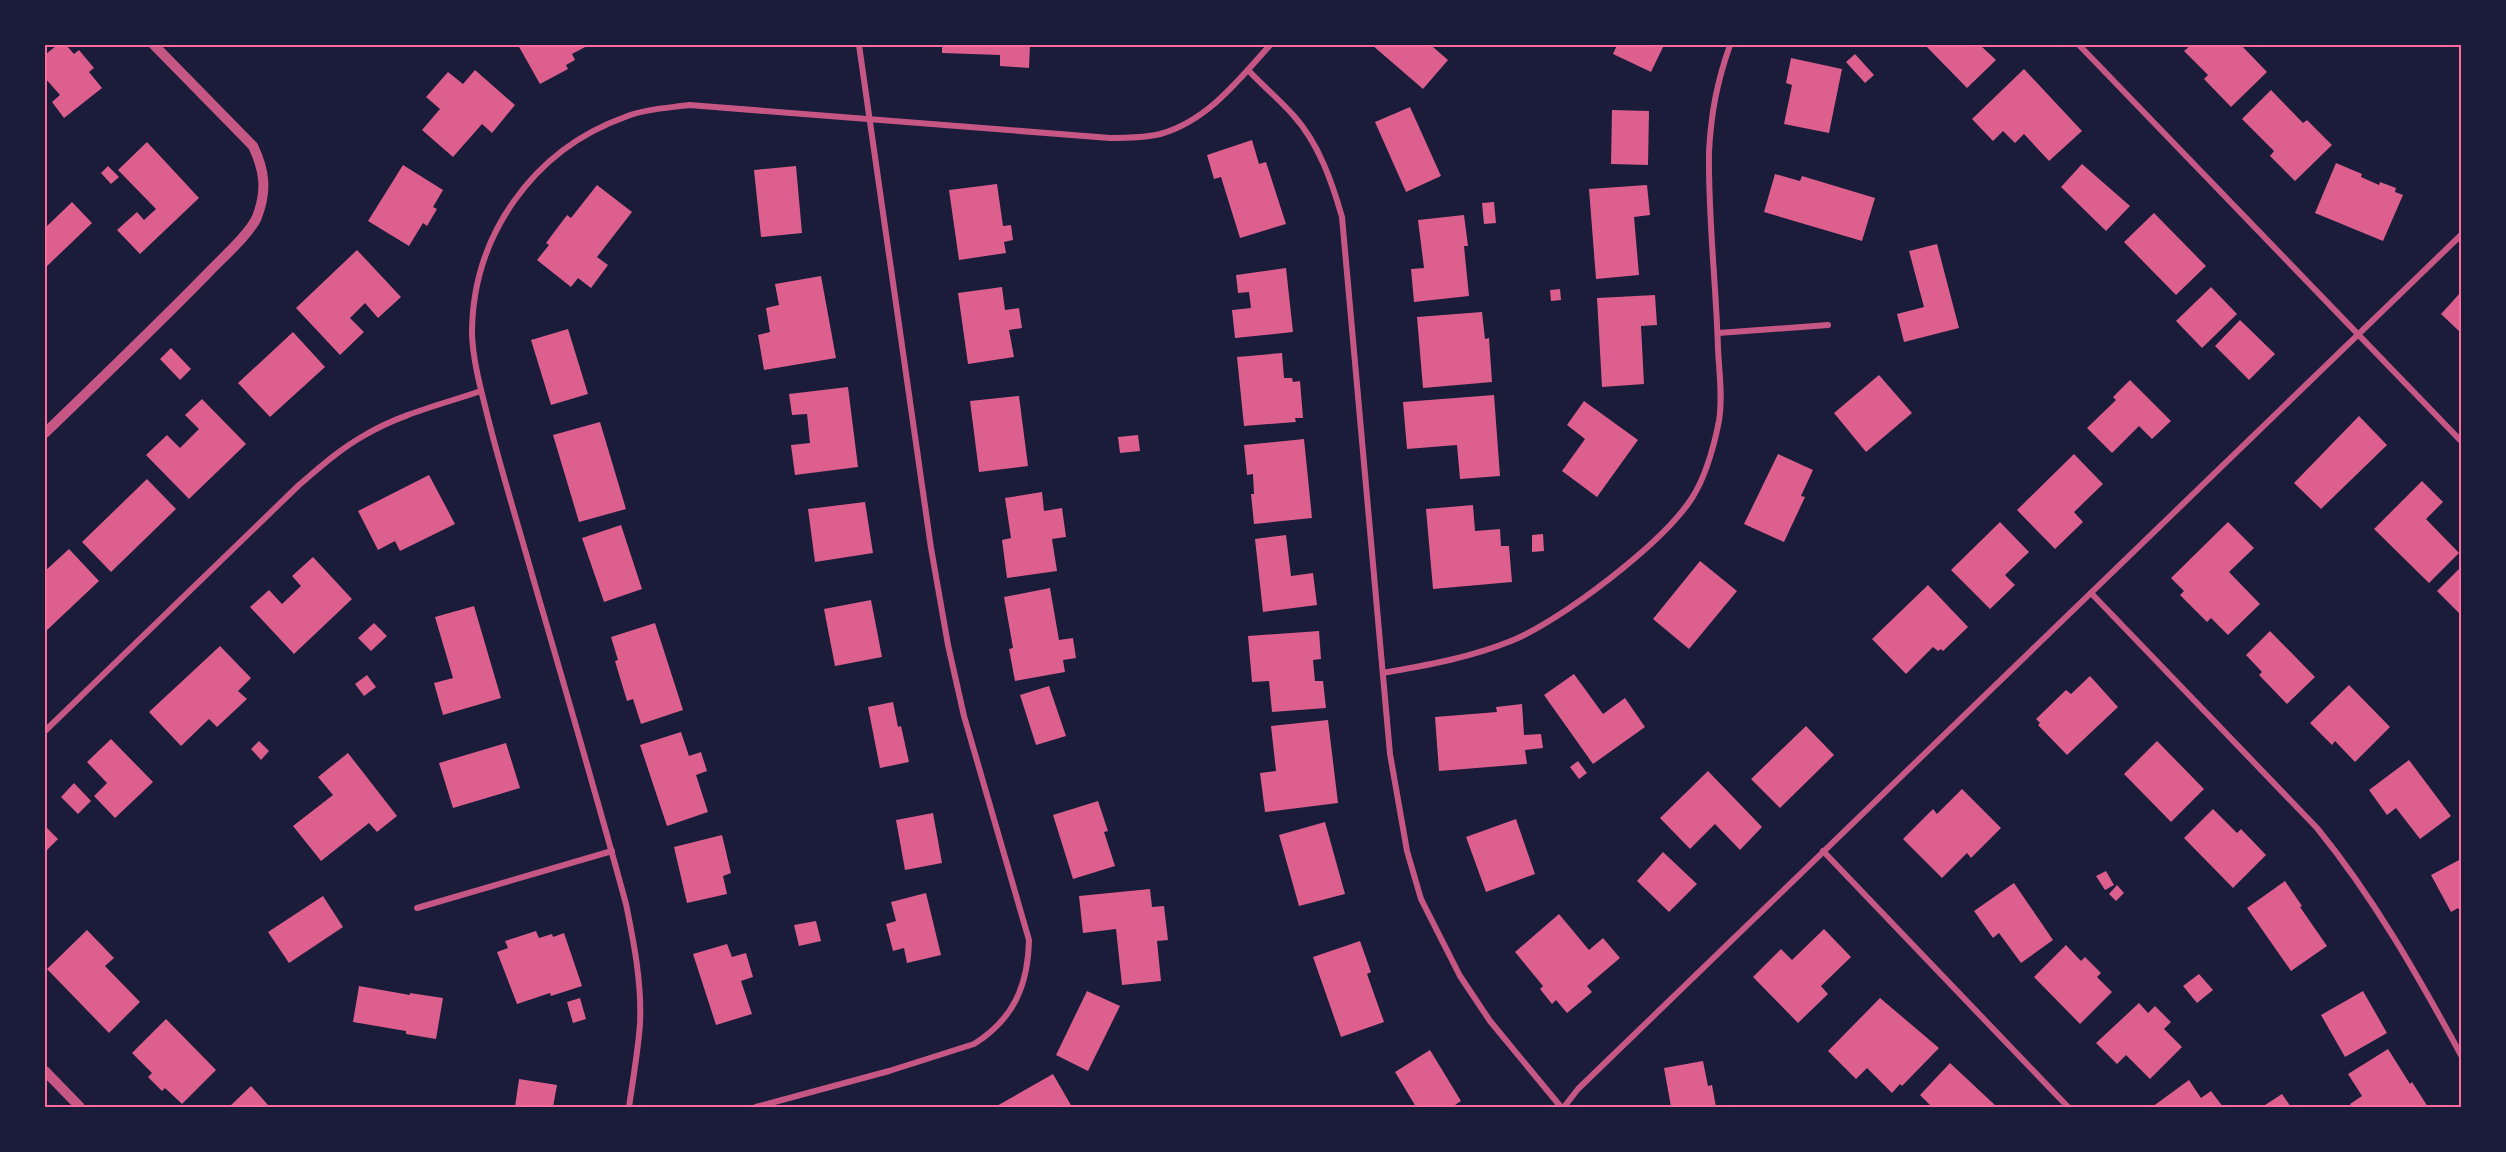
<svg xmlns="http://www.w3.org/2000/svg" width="2506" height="1152" font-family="'Archivo Narrow',sans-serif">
<rect width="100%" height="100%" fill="#1b1b3a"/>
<!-- building -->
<g fill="#dd5f8e">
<path d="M57,45H66L74,54L79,50L94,68L89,72L102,88L64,118L52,102L60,95L45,78V55Z"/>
<path d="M518,45H589L572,54L575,60L566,65L568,69L540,84Z"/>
<path d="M942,45H1030L1029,68L1000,66V55L942,53Z"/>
<path d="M1372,45H1435L1433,47L1448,60L1423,89Z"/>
<path d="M1617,45H1664L1651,72L1613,54Z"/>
<path d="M1925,45H1980L1996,60L1967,88Z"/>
<path d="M2191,45H2241L2267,72L2231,107L2204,79L2208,75L2184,51Z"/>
<path d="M1855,54L1874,75L1865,83L1846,62Z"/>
<path d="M1791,58L1842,69L1829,133L1784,124L1792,85L1786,83Z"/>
<path d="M2024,69L2082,131L2049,161L2024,134L2015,143L2003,131L1993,141L1972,119Z"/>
<path d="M475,70L515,105L492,133L482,124L453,157L422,130L440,109L426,97L448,72L463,84Z"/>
<path d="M2271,90L2303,123L2307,120L2332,145L2295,181L2270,156L2274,151L2242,119Z"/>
<path d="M1410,107L1441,176L1406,192L1375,122Z"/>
<path d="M1612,110L1649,111L1648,165L1611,164Z"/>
<path d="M1252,140L1259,164L1266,162L1286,224L1240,238L1221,177L1214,179L1207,155Z"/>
<path d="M147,142L199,198L140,254L117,230L137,212L144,220L156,209L118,170Z"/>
<path d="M2336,163L2362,174L2361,177L2379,185L2380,182L2396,188L2395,192L2403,195L2383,241L2315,213Z"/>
<path d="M2082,164L2130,206L2106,231L2061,187Z"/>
<path d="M403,165L443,190L433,207L437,209L427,226L423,223L409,246L368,221Z"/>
<path d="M108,166L119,177L111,184L101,173Z"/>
<path d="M796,166L802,233L761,237L754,170Z"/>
<path d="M1775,174L1800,181L1802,176L1875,198L1862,241L1764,212Z"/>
<path d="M997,184L1003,226L1011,225L1013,240L1004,242L1006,253L959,260L949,190Z"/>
<path d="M597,185L632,212L597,257L608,265L591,288L578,278L571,287L537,260L549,245L546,243L567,215L571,218Z"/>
<path d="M1647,185L1650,215L1634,217L1639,275L1596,279L1589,189Z"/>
<path d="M72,202L92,223L45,268V228Z"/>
<path d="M1494,202L1496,223L1484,224L1482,203Z"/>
<path d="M2154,213L2206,266L2176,295L2124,242Z"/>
<path d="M1464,215L1468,246H1464L1469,296L1414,302L1411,269L1424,268L1418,220Z"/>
<path d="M1937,244L1959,328L1904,342L1897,314L1924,307L1909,251Z"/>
<path d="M357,250L401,297L378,318L365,303L350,318L364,332L340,355L296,308Z"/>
<path d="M1286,268L1293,332L1235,338L1232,310L1251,308L1249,292L1238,293L1236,275Z"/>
<path d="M821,276L836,358L764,370L758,335L770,332L766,308L779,305L775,284Z"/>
<path d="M1002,287L1005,310L1019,308L1022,328L1009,330L1014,357L968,364L958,293Z"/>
<path d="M2211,287L2237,314L2202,348L2176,321Z"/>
<path d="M1560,289L1561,300L1551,301L1550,290Z"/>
<path d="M2461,292V333L2441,314Z"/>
<path d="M1655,295L1657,325L1641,326L1644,384L1602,387L1597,298Z"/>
<path d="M1482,312L1485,339L1489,338L1492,382L1423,388L1417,317Z"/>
<path d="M2240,320L2275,354L2249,380L2215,346Z"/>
<path d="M568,329L588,394L551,405L531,340Z"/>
<path d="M293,332L325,367L270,417L238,383Z"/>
<path d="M171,348L191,369L180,380L160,359Z"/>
<path d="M1282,353L1284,378H1292L1293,382L1300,381L1303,418H1295L1296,422L1244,426L1237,357Z"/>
<path d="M1879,375L1912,413L1866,452L1834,413Z"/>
<path d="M2130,380L2171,421L2152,439L2139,426L2112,453L2087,428L2116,400L2113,397Z"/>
<path d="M848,387L858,467L795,475L791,445L810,443L807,414L792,415L789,394Z"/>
<path d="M1494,395L1500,476L1460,479L1457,445L1407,449L1403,402Z"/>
<path d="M1019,396L1028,466L979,472L970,401Z"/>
<path d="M202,399L246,444L189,499L146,455L167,435L180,448L199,429L185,415Z"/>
<path d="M1584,401L1638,440L1597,497L1562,471L1585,439L1567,425Z"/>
<path d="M2359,416L2387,445L2321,509L2294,483Z"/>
<path d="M600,422L626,509L579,522L553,435Z"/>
<path d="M1138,435L1140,451L1120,453L1118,437Z"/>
<path d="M1304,439L1312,518L1254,524L1251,494H1254L1253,474L1247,475L1244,445Z"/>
<path d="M1778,454L1813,470L1801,496L1805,497L1784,542L1744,524Z"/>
<path d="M2074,454L2103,484L2074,512L2083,522L2055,549L2017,510Z"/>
<path d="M429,475L455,524L400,551L395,541L378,550L358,511Z"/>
<path d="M147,479L176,509L111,572L82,542Z"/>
<path d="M2422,481L2443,502L2426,519L2459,553L2429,583L2374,529Z"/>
<path d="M1042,492L1044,511L1062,508L1066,537L1052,539L1057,571L1007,578L1002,540L1011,538L1005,498Z"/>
<path d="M865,502L873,553L815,562L808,509Z"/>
<path d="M1473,505L1475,531L1500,529L1501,546H1509L1512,582L1433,589L1426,509Z"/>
<path d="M2000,522L2029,552L2005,575L2015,585L1990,609L1951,570Z"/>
<path d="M2228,522L2254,548L2229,572L2260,604L2228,635L2211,618L2207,622L2180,595L2184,591L2171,578Z"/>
<path d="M621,525L642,589L604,602L582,538Z"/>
<path d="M1543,534L1544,551L1532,552V535Z"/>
<path d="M1286,535L1291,576L1313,573L1317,605L1263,612L1255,539Z"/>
<path d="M69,549L99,581L45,632V571Z"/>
<path d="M313,557L352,599L294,654L250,607L269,590L282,604L301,586L292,576Z"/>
<path d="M1700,561L1737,591L1689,649L1653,619Z"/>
<path d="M2461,567V615L2437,591Z"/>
<path d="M1928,585L1968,627L1943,651L1941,649L1938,651L1933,647L1906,674L1872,639Z"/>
<path d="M1050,588L1059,640L1073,638L1076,658L1063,660L1065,672L1015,681L1009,649L1013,648L1004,597Z"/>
<path d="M871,600L882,657L835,666L824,609Z"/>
<path d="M474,606L501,698L443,715L434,683L453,678L435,617Z"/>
<path d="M374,623L387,636L371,651L358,638Z"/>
<path d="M655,623L683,710L641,724L633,699L627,701L615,661L618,660L611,637Z"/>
<path d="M1319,631L1321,659L1313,660L1315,681H1323L1326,708L1272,712L1269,681L1252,682L1248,636Z"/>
<path d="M2270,631L2315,677L2287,704L2259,675L2262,672L2246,655Z"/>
<path d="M220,646L251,678L238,691L247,699L217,727L209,719L181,746L149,712Z"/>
<path d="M1574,674L1603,714L1625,698L1645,727L1593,764L1544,695Z"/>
<path d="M367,675L376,687L364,696L355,684Z"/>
<path d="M2090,676L2118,707L2067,755L2038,725L2040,723L2036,719L2066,690L2071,694Z"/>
<path d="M2349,685L2390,727L2355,762L2335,741L2332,745L2310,723Z"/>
<path d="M1049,686L1066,736L1036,745L1020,695Z"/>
<path d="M893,702L898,727L901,726L909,762L880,768L868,707Z"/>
<path d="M1522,704L1524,735L1541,734L1543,748L1525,750L1527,764L1439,771L1435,717L1497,712L1496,707Z"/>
<path d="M1328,720L1338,803L1265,812L1260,773L1276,771L1271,726Z"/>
<path d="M1806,726L1834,755L1780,808L1751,779Z"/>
<path d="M681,732L689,756L701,752L707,771L696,775L708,812L667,826L640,745Z"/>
<path d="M111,739L153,782L115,818L94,796L107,783L87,762Z"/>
<path d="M259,741L269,751L261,760L251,749Z"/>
<path d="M2157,741L2204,789L2171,822L2124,774Z"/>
<path d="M506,743L520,788L453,808L439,763Z"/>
<path d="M348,753L397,816L377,832L369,823L321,861L293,826L333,795L318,777Z"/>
<path d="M2409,760L2451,816L2420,839L2396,808L2387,815L2369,790Z"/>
<path d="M1578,761L1587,773L1579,779L1570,767Z"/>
<path d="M1708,771L1762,827L1740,850L1715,824L1690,849L1660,818Z"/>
<path d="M74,783L91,801L78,814L61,797Z"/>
<path d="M1962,789L2001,828L1971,858L1967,853L1942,878L1903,839L1933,809L1937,814Z"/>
<path d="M1098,801L1108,831L1104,832L1115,866L1073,879L1053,815Z"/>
<path d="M2213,809L2237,833L2241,829L2266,855L2233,888L2184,838Z"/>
<path d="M933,813L942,863L905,870L896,820Z"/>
<path d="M1516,819L1535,874L1486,892L1466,837Z"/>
<path d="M1325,822L1345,894L1299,906L1279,835Z"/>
<path d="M45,826L58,839L45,852Z"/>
<path d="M722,835L731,873L723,876L727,894L687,903L674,847Z"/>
<path d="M1663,852L1697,884L1669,912L1637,881Z"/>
<path d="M2461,859V913L2458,908L2451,912L2431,875Z"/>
<path d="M2106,871L2114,885L2105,890L2096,876Z"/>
<path d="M2285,881L2302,906L2300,907L2327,946L2291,971L2247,908Z"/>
<path d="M2014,883L2053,940L2021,963L1999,933L1993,938L1974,911Z"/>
<path d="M2117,885L2124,893L2116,901L2109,894Z"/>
<path d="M1150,889L1152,907L1164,906L1168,940L1157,941L1161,981L1122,985L1116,929L1083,933L1079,896Z"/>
<path d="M926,893L941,955L907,963L904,948L893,951L886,924L896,921L891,902Z"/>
<path d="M323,896L343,927L289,963L268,932Z"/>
<path d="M1559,914L1589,950L1603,938L1620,958L1587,986L1592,992L1567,1013L1556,1000L1552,1004L1540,989L1543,986L1515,952Z"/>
<path d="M816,921L821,941L799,946L794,925Z"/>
<path d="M1824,929L1851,957L1821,986L1828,994L1798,1023L1753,977L1781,949L1792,960Z"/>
<path d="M87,930L114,958L105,966L140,1002L109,1033L47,969Z"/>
<path d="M536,931L539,938L552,934L553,937L564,933L582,986L551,996L550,993L517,1004L497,952L508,948L505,941Z"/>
<path d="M1360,941L1371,972L1367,974L1384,1022L1341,1037L1313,957Z"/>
<path d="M727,944L732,957L746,953L753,977L741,981L752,1014L716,1025L693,954Z"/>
<path d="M2066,945L2081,961L2085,957L2101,973L2097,977L2112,992L2080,1024L2034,977Z"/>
<path d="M2199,974L2213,990L2197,1003L2183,986Z"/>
<path d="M359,986L410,995V993L443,998L436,1039L406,1034V1031L353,1022Z"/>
<path d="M1087,991L1120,1006L1088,1071L1056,1055Z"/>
<path d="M2363,991L2387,1033L2345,1057L2321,1015Z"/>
<path d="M580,998L586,1019L573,1023L567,1002Z"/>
<path d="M1880,998L1939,1048L1902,1086L1900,1084L1892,1093L1867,1068L1856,1079L1828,1051Z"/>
<path d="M2139,1003L2148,1013L2155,1006L2171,1022L2164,1029L2182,1047L2150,1079L2126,1055L2117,1064L2096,1043Z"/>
<path d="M166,1019L216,1070L182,1104L165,1088L162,1091L148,1077L152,1073L132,1053Z"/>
<path d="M2388,1049L2410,1084L2412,1082L2428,1107H2351L2350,1104L2362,1096L2348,1074Z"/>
<path d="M1430,1050L1461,1101L1452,1107H1416L1395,1072Z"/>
<path d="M1703,1061L1708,1086L1712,1085L1716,1107H1671L1664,1068Z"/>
<path d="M1950,1063L1997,1107H1932L1920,1095Z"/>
<path d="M1053,1074L1072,1107H995Z"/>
<path d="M519,1079L557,1085L553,1107H515Z"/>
<path d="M2189,1080L2201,1098L2211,1091L2223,1107H2152Z"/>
<path d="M251,1086L268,1105L266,1107H229Z"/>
<path d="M2282,1094L2291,1107H2262Z"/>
</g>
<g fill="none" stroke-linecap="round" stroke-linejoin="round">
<!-- minor -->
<g stroke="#c65784" stroke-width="6">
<path d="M2079,45L2461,441"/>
<path d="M1248,70C1263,86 1280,100 1294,116C1319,144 1332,182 1342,217L1390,754L1407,851L1421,899L1460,976L1490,1021L1561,1107"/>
<path d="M1718,333L1828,325"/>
<path d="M2091,593L2317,828C2374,898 2418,976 2461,1055"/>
<path d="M1383,673C1427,665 1469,658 1511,641C1561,621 1663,543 1692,498C1706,476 1714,446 1719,421C1723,397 1719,372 1718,348C1716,283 1708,217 1709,152C1711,113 1717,82 1730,45"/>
<path d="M45,731L299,485C320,467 340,449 365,435C400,414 443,404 481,391"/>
<path d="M1823,851L2068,1107"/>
<path d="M417,908L612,851"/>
<path d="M629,1107C633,1079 638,1051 640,1024C642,984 634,943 626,904C597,797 566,691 535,585C520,531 503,477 489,422C482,393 473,363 472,334C472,236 533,150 625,117C645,109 668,108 689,105L1110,138C1127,138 1144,138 1160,134C1207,121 1239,80 1270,45"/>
<path d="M756,1107L889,1071L974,1044C1014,1019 1028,985 1029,940L964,716L948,645L931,548L859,45"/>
<path d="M1564,1107L1578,1089L2461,235"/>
</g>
<!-- tertiary -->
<g stroke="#c65784" stroke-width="10">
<path d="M45,433C99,381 153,329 206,275C219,261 250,234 257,217C267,191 265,171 253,146L154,45"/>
<path d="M45,1071L80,1107"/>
</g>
</g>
<!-- border -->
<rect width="2506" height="1152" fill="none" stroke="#1b1b3a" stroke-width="93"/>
<rect x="46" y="46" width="2414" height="1060" fill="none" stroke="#ff6b9d" stroke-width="2"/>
</svg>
